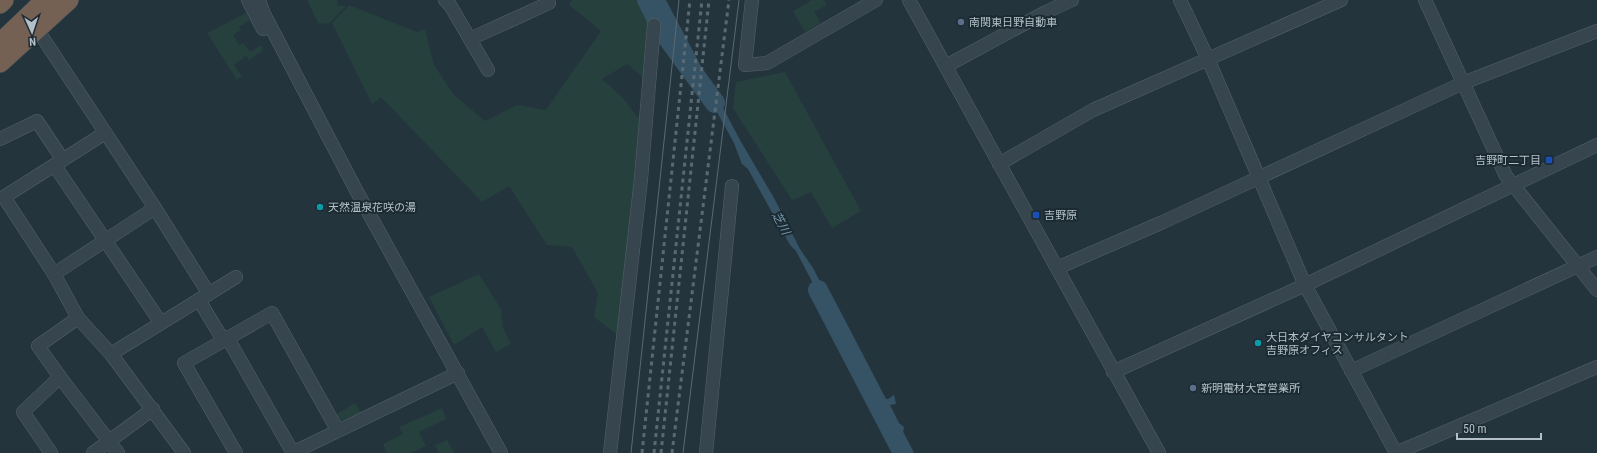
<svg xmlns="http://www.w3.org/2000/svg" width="1597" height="453" font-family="'Roboto Condensed','Noto Sans JP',sans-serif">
<rect width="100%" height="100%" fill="#23343d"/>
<!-- green -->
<g fill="#26403d">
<path d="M307,0H337L338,6H346L328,24L318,23Z"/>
<path d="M572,0H640L658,32L643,77L627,64L602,79L622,97L639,119L633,205L619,336L594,317L598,293L572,247L547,245L509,186L482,202L381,97L372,104L332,23L349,5L417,32L425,29L434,65L454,95L485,121L517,105L546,110L601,31L569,5Z"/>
<path d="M812,0H824L827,5L814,12L821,23L805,32L793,11Z"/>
<path d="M246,13L250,20L239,27L241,30L233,35L239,45L243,43L250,52L261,45L263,50L249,60L246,56L234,65L242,76L237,80L207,33Z"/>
<path d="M785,72L861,211L832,228L811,192L792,200L733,108L736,82Z"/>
<path d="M479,274L501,309L503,328L511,344L496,352L482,327L454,345L429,297Z"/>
<path d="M355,403L361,412L342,420L338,419L337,414Z"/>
<path d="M442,408L446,419L419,432L426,446L411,453H387L383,444L403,434L399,427Z"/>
<path d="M447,440L454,453H439L435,446Z"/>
</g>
<!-- water -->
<path fill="#365365" d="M655,0H666L740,140L774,198L800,249L813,268L845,331L883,398L888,399L894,395L896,404L890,405L899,423L904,427L903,433L914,453H910C904,441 876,402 876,394L832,314H829L796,251L790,245L748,169L742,164L734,143Z"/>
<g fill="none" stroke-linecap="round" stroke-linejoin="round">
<!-- river -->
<g stroke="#365365" stroke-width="20">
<path d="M647,0L664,33L715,103"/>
<path d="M818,290L903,453"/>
</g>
<!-- minor casing -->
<g stroke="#55636b" stroke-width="14">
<g id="minor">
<path d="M248,0L263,29"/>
<path d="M259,0L264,14L356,190L501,453"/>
<path d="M445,0L450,5L488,70"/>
<path d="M752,0L745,65L767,63L876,0"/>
<path d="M909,0L1159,453"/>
<path d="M1180,0L1208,59L1305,285L1396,453L1597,367"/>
<path d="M1425,0L1506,176L1597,290"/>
<path d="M37,29L155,208L209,294"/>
<path d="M470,39L549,3L548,0"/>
<path d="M946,66L1046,12L1072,0"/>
<path d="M105,133L4,197L54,274L78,318L111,354L184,453"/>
<path d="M0,139L37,121L63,160"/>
<path d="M999,164L1093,110L1341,0"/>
<path d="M55,166L161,323"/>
<path d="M1057,268L1163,222L1463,83L1597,31"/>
<path d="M54,274L155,208"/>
<path d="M199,300L223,340"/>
<path d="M227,337L293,453"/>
<path d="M111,354L236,277"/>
<path d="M1351,371L1597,257"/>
<path d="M1113,372L1305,285L1597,145"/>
<path d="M60,377L118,453"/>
<path d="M51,453L23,412L60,377L38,346L78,318"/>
<path d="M93,453L153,409"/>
<path d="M236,453L184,363L272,313L338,431"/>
<path d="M292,453L458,373"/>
<path d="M610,453L641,179L654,25"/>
<path d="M706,453L732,186"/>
</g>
</g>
<!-- highway casing -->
<g stroke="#425058" stroke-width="20">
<g id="highway">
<path d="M0,4L4,0"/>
<path d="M0,43L45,0"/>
<path d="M0,63L69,0"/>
</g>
</g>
<!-- minor -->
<use href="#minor" stroke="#37454e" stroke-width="13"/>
<!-- highway -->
<use href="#highway" stroke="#746154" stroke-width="19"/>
<!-- tram -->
<g stroke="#596a75" stroke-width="1">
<path d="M631,453L679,0"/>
<path d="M683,453L739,0"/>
</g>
<!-- rail -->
<g stroke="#596a75" stroke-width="3" stroke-dasharray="4 4" stroke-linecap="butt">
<path d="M642,453L690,0"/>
<path d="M654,453L702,0"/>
<path d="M661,453L709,0"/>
<path d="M672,453L729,0"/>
</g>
</g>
<!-- markers -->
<g fill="#5c6f8a" stroke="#1c2a32" stroke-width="1.5">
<circle cx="961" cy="22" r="4"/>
<circle cx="1193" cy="388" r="4"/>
</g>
<g fill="#1a4fb4" stroke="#1c2a32" stroke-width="1.5">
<rect x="1545" y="156" width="8" height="8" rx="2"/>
<rect x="1032" y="211" width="8" height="8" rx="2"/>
</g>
<g fill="#0f9aa8" stroke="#1c2a32" stroke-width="1.5">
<circle cx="320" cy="207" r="4"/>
<circle cx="1258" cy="343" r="4"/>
</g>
<g text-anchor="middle" stroke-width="4" stroke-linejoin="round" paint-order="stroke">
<!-- poi labels -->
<g font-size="11" fill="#b3c0c9" stroke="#1c2a32" text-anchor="start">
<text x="969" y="26">南関東日野自動車</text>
<text x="1541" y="164" text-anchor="end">吉野町二丁目</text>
<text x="328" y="211">天然温泉花咲の湯</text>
<text x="1044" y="219">吉野原</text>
<text x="1266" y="341">大日本ダイヤコンサルタント<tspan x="1266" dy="13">吉野原オフィス</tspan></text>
<text x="1201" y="392">新明電材大宮営業所</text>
</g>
<!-- water labels -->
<g font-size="12" font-style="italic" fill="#7297ac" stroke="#1c2a32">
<text transform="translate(781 223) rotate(62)" y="4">芝川</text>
</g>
</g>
<!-- north arrow -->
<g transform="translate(32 32) rotate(177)" stroke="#1c2a32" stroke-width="3" paint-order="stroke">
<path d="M0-3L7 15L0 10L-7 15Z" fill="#b3c0c9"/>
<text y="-6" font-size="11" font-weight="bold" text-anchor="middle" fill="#b3c0c9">N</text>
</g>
<!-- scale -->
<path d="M1457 433v6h84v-6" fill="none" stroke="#b3c0c9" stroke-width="2"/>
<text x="1463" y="433" font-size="12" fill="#b3c0c9" stroke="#1c2a32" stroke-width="3" paint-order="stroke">50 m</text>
</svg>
